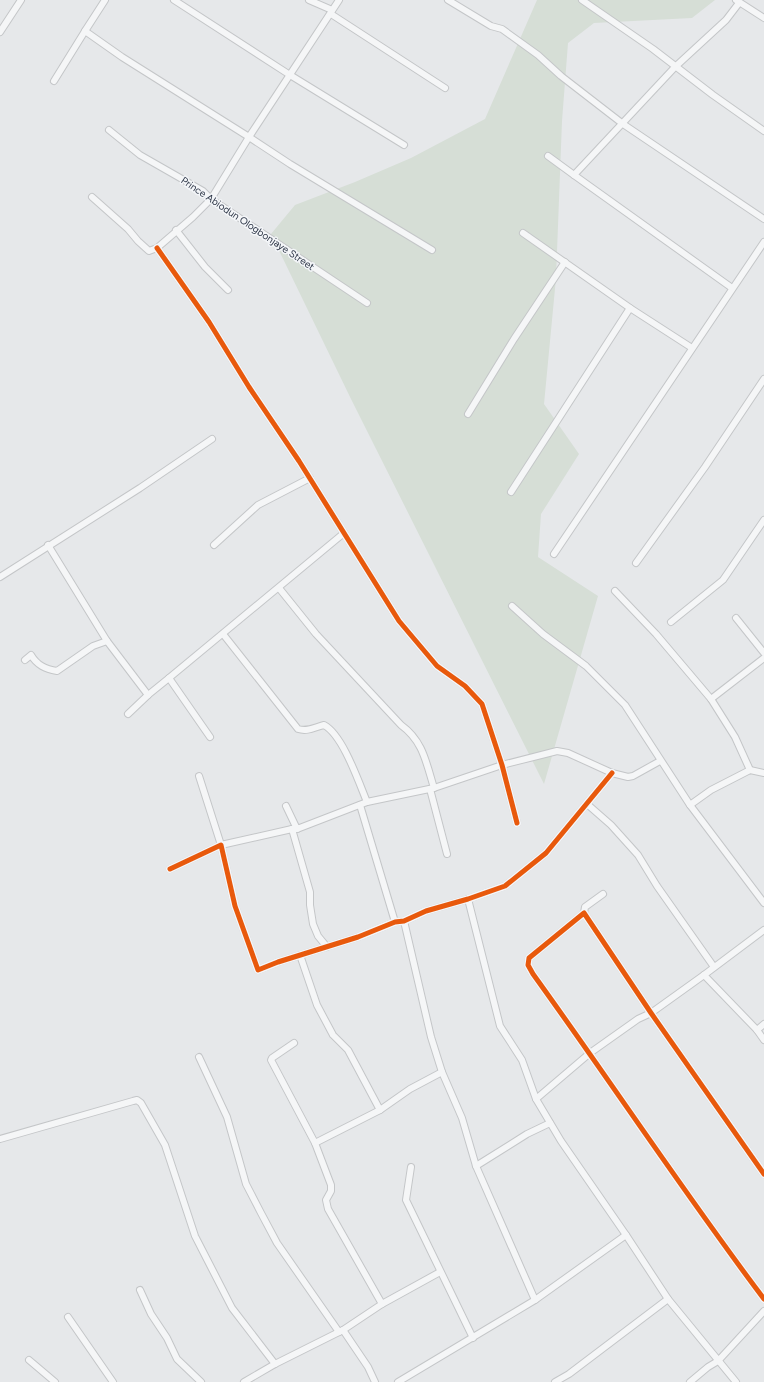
<svg xmlns="http://www.w3.org/2000/svg" width="764" height="1382" font-family="Figtree,sans-serif">
<rect width="100%" height="100%" fill="#e6e8ea"/>
<!-- green -->
<path fill="#d6ded6" d="M537,0H715L692,18L594,23L568,43L562,121L556,278L544,404L579,454L541,514L538,557L598,596L544,784L351,399L271,234L295,205L355,182L411,158L485,119Z"/>
<g fill="none" stroke-linecap="round" stroke-linejoin="round">
<!-- minor casing -->
<g stroke="#c4c6c8" stroke-width="8">
<g id="minor">
<path d="M105,0L85,31L122,57L249,137L290,164L432,250"/>
<path d="M174,0L290,75L404,145"/>
<path d="M309,0L332,10"/>
<path d="M448,0L491,26L502,29L538,55L561,76L623,124L764,219"/>
<path d="M582,0L653,49L713,95L764,131"/>
<path d="M736,0L764,18"/>
<path d="M331,14L445,88"/>
<path d="M0,32L21,0"/>
<path d="M54,81L85,31"/>
<path d="M109,130L140,155L203,191L211,199L367,303"/>
<path d="M548,156L574,175L732,288"/>
<path d="M574,175L675,67L726,20L739,3"/>
<path d="M92,197L128,229L138,241L149,251L157,248L193,217L211,199L249,137L339,0"/>
<path d="M176,230L205,267L228,290"/>
<path d="M523,233L630,308L692,348"/>
<path d="M157,248L209,322L249,387L299,461L399,621L437,666L465,686L482,704L502,765L517,823"/>
<path d="M468,414L514,339L565,262"/>
<path d="M511,492L630,308"/>
<path d="M48,545L107,641L148,695"/>
<path d="M214,545L258,505L310,478"/>
<path d="M554,554L764,242"/>
<path d="M636,563L705,467L764,379"/>
<path d="M0,577L140,488L212,439"/>
<path d="M279,588L316,634L401,725C423,741 426,762 434,788"/>
<path d="M615,591L656,634L711,699L735,737L750,770"/>
<path d="M512,606L543,634L586,666L625,705L690,805L764,903"/>
<path d="M736,618L764,653"/>
<path d="M671,622L723,580L764,520"/>
<path d="M223,634L298,729C308,732 315,727 324,725C343,735 359,783 367,802"/>
<path d="M25,660L31,655C37,665 45,669 57,671L93,646L107,641"/>
<path d="M711,699L764,658"/>
<path d="M128,714L148,695L169,678"/>
<path d="M210,737L169,678L344,533"/>
<path d="M199,776L221,845L292,829H297"/>
<path d="M430,789L447,854"/>
<path d="M587,804L611,825L638,855L657,886L714,967"/>
<path d="M360,805L395,922"/>
<path d="M690,805L711,790L750,770L764,773"/>
<path d="M286,806L297,829L367,802L434,788L502,765L557,751L568,753L612,773L628,777L633,776L660,761"/>
<path d="M292,829L310,892V905L313,924L318,936L327,947"/>
<path d="M170,869L221,845L235,906L258,970L278,962L358,937L395,922L404,921L426,911L468,899L505,886L546,853L612,773"/>
<path d="M468,899L500,1026L522,1060L536,1099"/>
<path d="M584,913L585,907L603,894"/>
<path d="M404,921L431,1037L442,1072L462,1118L476,1166L535,1300"/>
<path d="M300,955L317,1005L333,1035L348,1050L380,1110"/>
<path d="M704,975L757,1030L764,1040"/>
<path d="M757,1030L764,1024"/>
<path d="M294,1043L272,1058L271,1060L315,1143L380,1110L410,1089L442,1072"/>
<path d="M199,1057L227,1117L246,1184L261,1213L277,1243L339,1332"/>
<path d="M0,1139L133,1101L137,1100L141,1103L165,1145L195,1236L232,1308L275,1364"/>
<path d="M315,1143L331,1185V1191L326,1200L328,1209L382,1304L343,1330"/>
<path d="M476,1166L527,1134L550,1123"/>
<path d="M411,1167L406,1200L473,1338"/>
<path d="M764,1174L651,1013L584,913L529,958L528,965L533,974C611,1082 684,1193 764,1299"/>
<path d="M140,1290L151,1314L167,1338L177,1359L201,1382"/>
<path d="M382,1304L440,1272"/>
<path d="M68,1317L113,1382"/>
<path d="M29,1360L55,1382"/>
<path d="M244,1382L275,1364L343,1330L368,1367L375,1382"/>
<path d="M398,1382L535,1300L626,1235"/>
<path d="M555,1382L569,1374L668,1299"/>
<path d="M690,1382L708,1367L718,1361L764,1311"/>
<path d="M736,1382L668,1299L626,1235L561,1141L536,1099L590,1053L638,1019L651,1013L704,975L764,930"/>
</g>
</g>
<!-- minor -->
<use href="#minor" stroke="#f5f6f7" stroke-width="6"/>
<!-- cycleway casing -->
<g stroke="#f4f6f9" stroke-width="8">
<g id="cycleway">
<path d="M157,248L209,322L249,387L299,461L399,621L437,666L465,686L482,704L502,765L517,823"/>
<path d="M170,869L221,845L235,906L258,970L278,962L358,937L395,922L404,921L426,911L468,899L505,886L546,853L612,773"/>
<path d="M764,1174L651,1013L584,913L529,958L528,965L533,974C611,1082 684,1193 764,1299"/>
</g>
</g>
<!-- cycleway -->
<use href="#cycleway" stroke="#e8590c" stroke-width="5"/>
</g>
<g text-anchor="middle" stroke-width="3" stroke-linejoin="round" paint-order="stroke">
<!-- street labels -->
<g font-size="10" fill="#2b3445" stroke="#f4f6f9">
<text transform="translate(248 223) rotate(34)" y="4">Prince Abiodun Ologbonjaye Street</text>
</g>
</g>
</svg>
